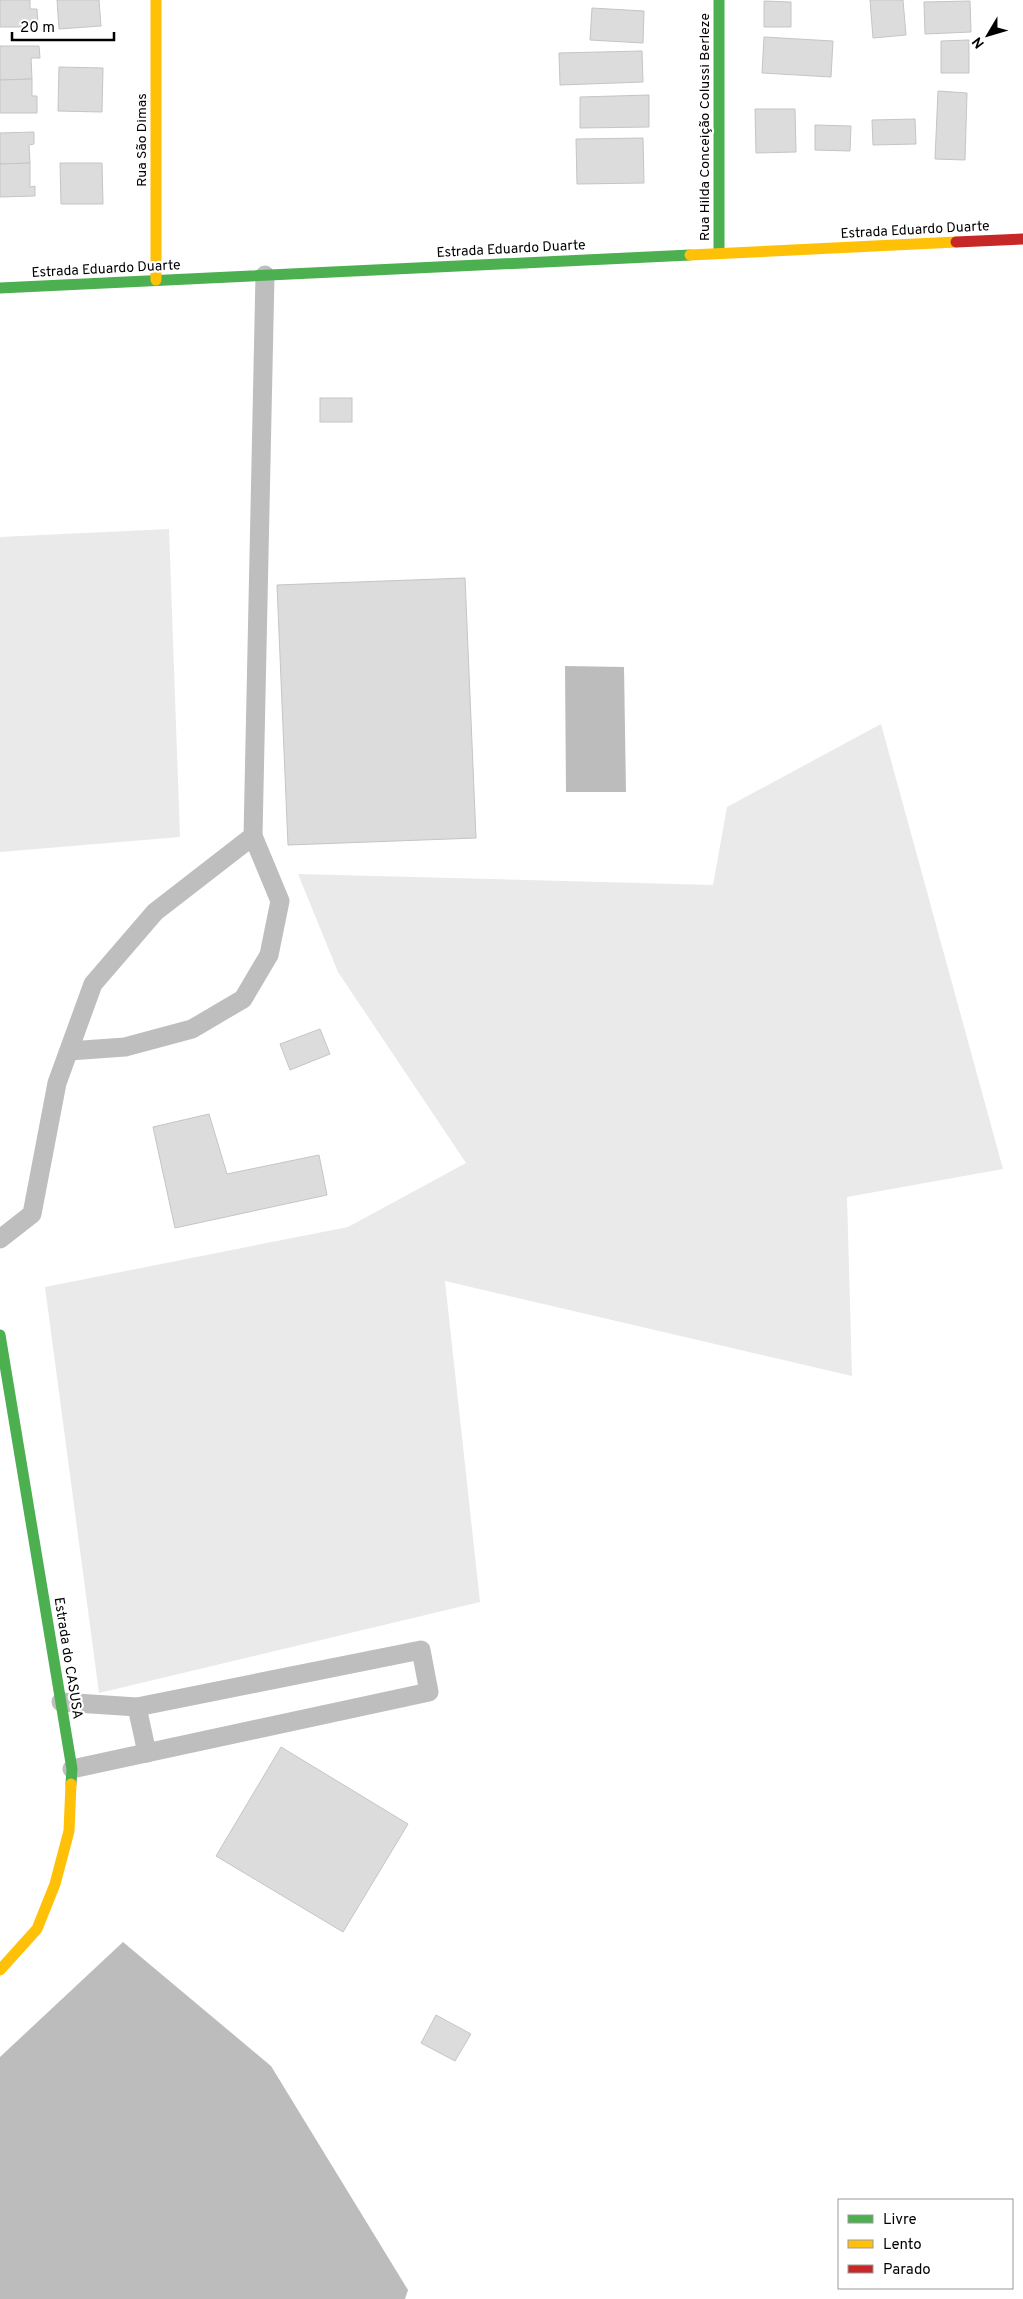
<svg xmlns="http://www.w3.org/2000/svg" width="1023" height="2299" font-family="Overpass,sans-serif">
<rect width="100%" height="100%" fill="#fff"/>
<!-- green -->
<g fill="#eaeaea">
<path d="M169,529L180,837L0,852V537Z"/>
<path d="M881,724L1003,1169L847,1197L852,1376L445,1281L480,1602L99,1693L45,1287L348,1227L466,1163L338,972L298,874L713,885L727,807Z"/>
</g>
<!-- water -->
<g fill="#bcbcbc">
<path d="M565,666L624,667L626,792H566Z"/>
<path d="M123,1942L271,2066L408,2290L405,2299H0V2057Z"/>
</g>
<!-- building -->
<g fill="#dcdcdc" stroke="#c5c5c5">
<path d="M0,0H30V9H37L38,27H0Z"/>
<path d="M57,0H99L101,26L59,29Z"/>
<path d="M870,0H903L906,35L873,38Z"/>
<path d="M764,1L791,2V27H764Z"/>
<path d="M970,1L971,32L925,34L924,2Z"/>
<path d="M592,8L644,11L643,43L590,40Z"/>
<path d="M764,37L833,41L831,77L762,73Z"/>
<path d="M969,40V73H941V41Z"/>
<path d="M0,46H39L40,58H31L32,79L0,80Z"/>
<path d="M642,51L643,82L560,85L559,53Z"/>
<path d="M59,67L103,68L102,112L58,111Z"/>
<path d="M32,79V96H37V113H0V80Z"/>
<path d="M938,91L967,93L965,160L935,159Z"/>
<path d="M649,95V127L580,128V97Z"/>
<path d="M755,109H795L796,152L756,153Z"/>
<path d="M915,119L916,144L873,145L872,120Z"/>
<path d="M815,125L851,126L850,151L815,150Z"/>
<path d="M34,132V144L29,145L30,163L0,164V133Z"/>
<path d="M643,138L644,183L577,184L576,139Z"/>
<path d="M30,163V187L35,186V196L0,197V164Z"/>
<path d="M60,163H102L103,204H61Z"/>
<rect x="320" y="398" width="32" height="24"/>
<path d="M465,578L476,838L288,845L277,585Z"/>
<path d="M320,1029L330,1054L290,1070L280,1044Z"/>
<path d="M209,1114L227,1174L319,1155L327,1195L175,1228L153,1127Z"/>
<path d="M281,1747L408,1824L343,1932L216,1856Z"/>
<path d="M436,2015L471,2034L455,2061L421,2043Z"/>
</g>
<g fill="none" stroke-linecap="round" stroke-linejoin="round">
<!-- lane -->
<g stroke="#bebebe" stroke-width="19">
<path d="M69,1051L125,1047L192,1029L243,999L269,955L280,901L253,836"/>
<path d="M0,1239L32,1214L57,1083L93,984L155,912L253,836L265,275"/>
<path d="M61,1702L137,1707L421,1650L429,1692L72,1769"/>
<path d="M137,1707L147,1753"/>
</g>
<!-- fast -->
<g stroke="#4caf50" stroke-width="11">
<path d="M719,0V253"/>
<path d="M0,288L690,255"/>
<path d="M0,1335L72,1769L71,1784"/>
</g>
<!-- slow -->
<g stroke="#ffc107" stroke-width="11">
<path d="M156,0V280"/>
<path d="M690,255L956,242"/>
<path d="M0,1970L37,1929L55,1884L69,1831L71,1784"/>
</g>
<!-- jam -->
<path stroke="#c62828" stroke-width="11" d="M956,242L1023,239"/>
</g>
<g text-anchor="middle" stroke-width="4.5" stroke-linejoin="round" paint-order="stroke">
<!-- street labels -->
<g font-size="14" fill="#000" stroke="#fff">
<text transform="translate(704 127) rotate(-90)" y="5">Rua Hilda Conceição Colussi Berleze</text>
<text transform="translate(141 140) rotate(-90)" y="5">Rua São Dimas</text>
<text transform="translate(915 229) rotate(-3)" y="5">Estrada Eduardo Duarte</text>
<text transform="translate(511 248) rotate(-3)" y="5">Estrada Eduardo Duarte</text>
<text transform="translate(106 268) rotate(-3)" y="5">Estrada Eduardo Duarte</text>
<text transform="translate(69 1658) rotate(81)" y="5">Estrada do CASUSA</text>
</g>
</g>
<!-- legend -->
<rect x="838" y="2199" width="175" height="90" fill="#ffffff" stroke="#999999"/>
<rect x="848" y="2215" width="25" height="8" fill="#4caf50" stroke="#999999"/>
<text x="883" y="2224" font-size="15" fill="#000000">Livre</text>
<rect x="848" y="2240" width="25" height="8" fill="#ffc107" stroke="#999999"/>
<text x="883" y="2249" font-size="15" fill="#000000">Lento</text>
<rect x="848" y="2265" width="25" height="8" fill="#c62828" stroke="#999999"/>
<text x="883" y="2274" font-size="15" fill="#000000">Parado</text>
<!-- north arrow -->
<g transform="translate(988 35) rotate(232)" stroke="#ffffff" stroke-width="4" paint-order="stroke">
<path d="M0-4L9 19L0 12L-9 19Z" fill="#000000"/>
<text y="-8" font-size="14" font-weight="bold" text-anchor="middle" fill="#000000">N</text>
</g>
<!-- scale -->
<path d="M12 32v8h102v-8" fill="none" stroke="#000000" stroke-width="2.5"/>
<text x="20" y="32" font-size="15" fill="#000000" stroke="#ffffff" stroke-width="4" paint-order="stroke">20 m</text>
</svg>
